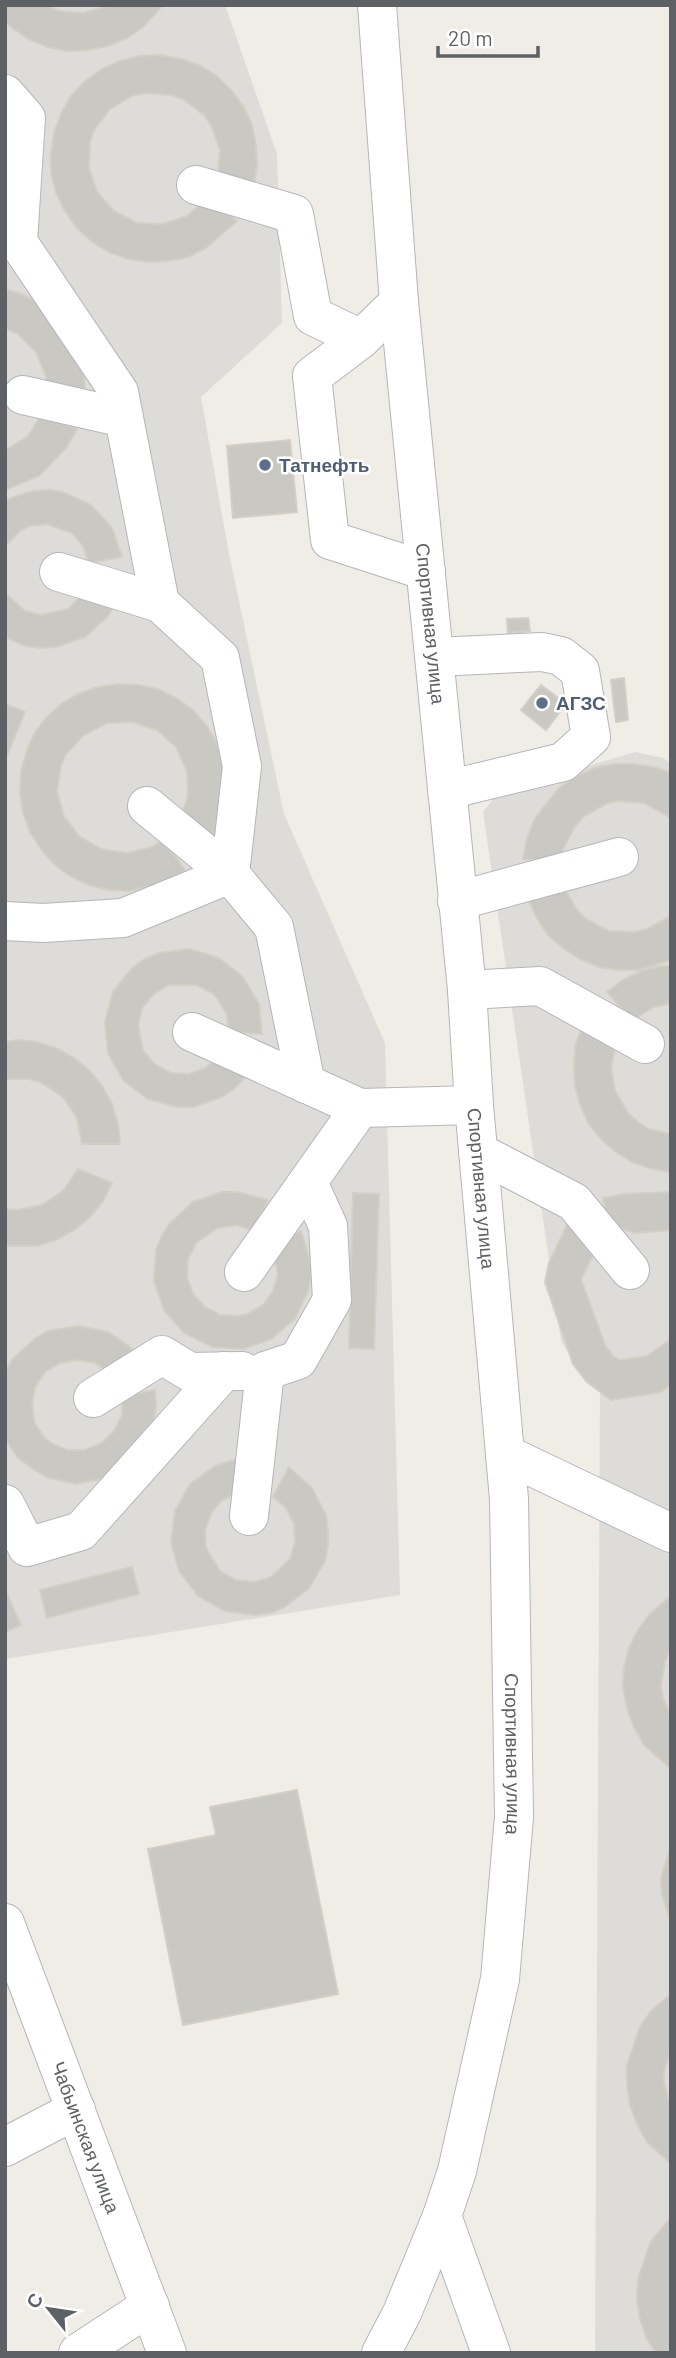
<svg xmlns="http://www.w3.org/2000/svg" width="676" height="2358" font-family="Barlow,sans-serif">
<rect width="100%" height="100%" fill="#efede6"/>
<!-- industrial -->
<g fill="#dedcd8">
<path d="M5,5H225L277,154L282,323L201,397L229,554L284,814L385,1043L400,1595L5,1659Z"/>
<path d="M635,752L663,758L671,763V2353H595L600,1390L585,1378L561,1341L483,812L500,790L556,785L585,767Z"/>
</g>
<!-- building -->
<g fill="#cac8c3" stroke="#d4cec4" stroke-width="2">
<path d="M5,5H46L59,11L84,13L110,5H163L143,27L127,38L108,46L88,50L68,51L48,47L29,39L12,28L5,21Z"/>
<path d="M161,55L181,59L199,65L217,76L231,90L243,106L252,125L256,145L257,165L254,185L218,176L220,150L211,125L204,115L183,99L171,95L145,93L132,96L110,109L94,130L90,142L89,168L97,192L114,211L137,223L163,224L187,216L207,199L237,221L206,248L188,257L168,261L148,262L128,259L109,252L91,241L77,228L65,211L56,193L51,173V153L54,133L61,114L71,96L85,81L102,69L120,61L140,56Z"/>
<path d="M5,289L21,294L39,303L83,369L85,389H47L46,376L36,352L18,334L5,328Z"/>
<path d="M42,414L77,429L67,447L39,476L5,490V451L28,436Z"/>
<path d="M290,440L297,512L233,518L227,446Z"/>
<path d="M49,490L63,492L91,505L112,528L122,557L89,563L83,546L72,533L47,524L29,526L21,530L5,546V500L33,491Z"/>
<path d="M5,593L25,611L42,615L68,609L81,596L116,603L108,616L85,637L56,647L40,648L25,646L5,637Z"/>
<path d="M528,618L530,631L508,633L507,619Z"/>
<path d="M624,678L628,720L616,722L611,680Z"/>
<path d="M118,684L138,685L158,689L176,698L193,710L206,725L216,742L224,761L221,822L212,840L180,821L188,796L187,771L176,747L157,730L132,722L107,723L84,735L66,754L61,765L57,791L64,816L79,836L101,849L127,853L152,847L163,840L185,870L168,881L129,891L109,890L89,885L70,876L54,864L41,849L30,832L23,813L20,793L21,772L26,753L34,734L46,718L61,704L78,694L98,687Z"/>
<path d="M541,685L566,704L546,730L521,710Z"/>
<path d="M5,704L25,712L5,760Z"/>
<path d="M614,764H634L654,767L671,773V818L644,803L618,801L606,804L583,817L575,826L563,849L561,862L523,859L527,839L534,820L559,788L576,777L594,768Z"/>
<path d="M564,888L577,910L586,919L609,931L635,932L647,929L671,916V960L639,970H619L599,967L580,959L563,948L548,935L537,918L528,899Z"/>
<path d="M190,949L219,958L243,977L259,1004L262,1034L229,1032L227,1015L218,999L212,993L196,985H169L154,994L142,1008L138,1025L143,1051L155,1064L171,1073L189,1074L205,1068L219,1057L245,1077L235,1088L222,1097L193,1107H177L148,1099L123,1080L108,1053L105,1022L113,992L132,968L145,959L159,953Z"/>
<path d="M661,966H671V1003L654,1007L632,1020L607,992L623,980L641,971Z"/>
<path d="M583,1025L617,1041L611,1066L615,1091L628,1113L638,1122L649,1129L671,1134V1172L653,1169L634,1163L616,1152L601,1139L588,1123L580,1104L575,1085L574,1065L576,1044Z"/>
<path d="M17,1040L37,1042L56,1048L74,1058L89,1070L102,1086L112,1104L118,1124L120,1144H82L77,1118L63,1097L42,1083L29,1079H5V1042Z"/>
<path d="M78,1169L112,1183L103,1201L90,1217L74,1230L56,1240L37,1246H5V1209L17,1210L42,1205L63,1191Z"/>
<path d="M222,1192H238L268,1200L253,1230L236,1225L218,1228L196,1243L188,1259L187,1277L193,1294L205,1307L220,1315L238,1316L247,1314L263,1305L273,1291L278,1274L272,1249L301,1231L310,1261L311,1276L308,1291L295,1319L271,1339L243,1349L212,1347L184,1333L164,1310L154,1281L156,1250L162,1235L170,1223L193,1202Z"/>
<path d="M671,1192V1230L636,1233L623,1229L610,1234L603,1198L623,1194Z"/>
<path d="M353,1193L379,1194L374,1349L349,1348Z"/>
<path d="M567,1225L600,1241L581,1279L605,1345L613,1356L620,1360L647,1356L671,1339V1384L661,1392L611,1400L587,1382L573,1364L545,1282L549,1263Z"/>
<path d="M78,1326L108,1332L134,1350L110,1373L95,1363L78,1360L60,1363L45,1372L35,1387L32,1405L34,1422L44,1437L51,1443L67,1450H85L102,1443L114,1431L122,1415V1397L155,1390L156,1406L154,1421L106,1478L76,1484L46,1477L20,1460L11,1448L5,1437V1372L12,1360L34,1339L48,1331Z"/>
<path d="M244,1457L238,1492L222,1500L216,1507L211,1514L205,1531L206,1548L220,1571L236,1580L254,1582L271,1577L290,1559L295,1542L294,1524L286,1508L273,1497L289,1467L312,1488L326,1515L328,1531V1546L325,1561L309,1588L285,1607L271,1613L255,1615L225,1611L198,1596L179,1571L171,1542L175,1511L190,1484L215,1466Z"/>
<path d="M132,1567L139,1594L47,1618L40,1590Z"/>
<path d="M5,1590L21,1625L5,1632Z"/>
<path d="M671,1596V1648L665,1661L661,1686L663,1699L671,1716V1769L644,1745L634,1727L627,1708L623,1688L624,1668L629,1648L638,1630L650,1614Z"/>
<path d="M297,1790L338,1994L183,2025L148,1849L216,1835L210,1807Z"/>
<path d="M671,1846V1922L662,1894L661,1878Z"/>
<path d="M671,1994V2051L664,2070V2083L671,2108V2164L647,2142L637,2124L630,2105L627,2085V2065L640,2027L652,2010Z"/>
<path d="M671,2217V2353H656L647,2339L640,2319L637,2299L638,2279L651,2241Z"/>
</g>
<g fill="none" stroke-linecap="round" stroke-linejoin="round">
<!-- minor casing -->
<g stroke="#b3b6ba" stroke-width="40">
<g id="minor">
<path id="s1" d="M377,5L399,302L467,990L474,1105L509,1499L514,1817L500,1979L457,2171L442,2216L402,2313L381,2353"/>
<path d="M5,94L26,118L18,242L119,392L160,603"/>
<path d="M196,185L294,214L313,316L361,339"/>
<path d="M399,302L361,339L312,376L330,540L426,571"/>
<path d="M23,395L124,418"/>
<path d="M435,657L542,652L561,656L580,671L591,737L563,762L447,790"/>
<path d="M147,806L230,874L274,927L306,1084"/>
<path d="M457,901L619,857"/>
<path d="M5,921L43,923L123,918L230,874L242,766L220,658L160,603L59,572"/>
<path d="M467,990L540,986L645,1044"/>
<path d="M192,1032L360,1108L474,1105"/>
<path d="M478,1152L574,1202L630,1270"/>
<path d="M244,1272L360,1108"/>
<path d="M93,1398L162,1355L190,1372L242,1371"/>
<path d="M505,1454L671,1533"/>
<path d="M5,1504L27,1547L81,1531L224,1371"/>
<path d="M249,1516L265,1371L298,1360L332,1300L328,1226L308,1182"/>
<path id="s2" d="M5,1923L167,2353"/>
<path d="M5,2147L76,2110"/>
<path d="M442,2216L491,2353"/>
<path d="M78,2353L150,2306"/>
</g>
</g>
<!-- minor -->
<use href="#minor" stroke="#fff" stroke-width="38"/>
</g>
<!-- markers -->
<g fill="#5c6f8a" stroke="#fff" stroke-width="2.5">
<circle cx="265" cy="465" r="7"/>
<circle cx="542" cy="703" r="7"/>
</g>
<g text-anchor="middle" stroke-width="5" stroke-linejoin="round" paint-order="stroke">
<!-- service labels -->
<g font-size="19" font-weight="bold" fill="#4e5e75" stroke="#fff" text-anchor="start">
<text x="279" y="472">Татнефть</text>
<text x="556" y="710">АГЗС</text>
</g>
<!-- street labels -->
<g font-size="19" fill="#5d6166" stroke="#fff">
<text dy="7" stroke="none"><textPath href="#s1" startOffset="621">Спортивная улица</textPath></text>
<text dy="7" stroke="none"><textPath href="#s1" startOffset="1188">Спортивная улица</textPath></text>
<text dy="7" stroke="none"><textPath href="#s1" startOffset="1755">Спортивная улица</textPath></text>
<text dy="7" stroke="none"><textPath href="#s2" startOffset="229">Чабьинская улица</textPath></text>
</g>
</g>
<!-- border -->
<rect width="676" height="2358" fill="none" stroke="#5d6166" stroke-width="14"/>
<!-- north arrow -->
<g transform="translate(49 2309) rotate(300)" stroke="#ffffff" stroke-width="5" paint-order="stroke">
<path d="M0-5L12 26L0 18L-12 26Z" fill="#5d6166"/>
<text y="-10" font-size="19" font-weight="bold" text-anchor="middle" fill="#5d6166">С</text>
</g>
<!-- scale -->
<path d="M438 46v10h100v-10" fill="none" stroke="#5d6166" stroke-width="3.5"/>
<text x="448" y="46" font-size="21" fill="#5d6166" stroke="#ffffff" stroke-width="5" paint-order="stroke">20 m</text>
</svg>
